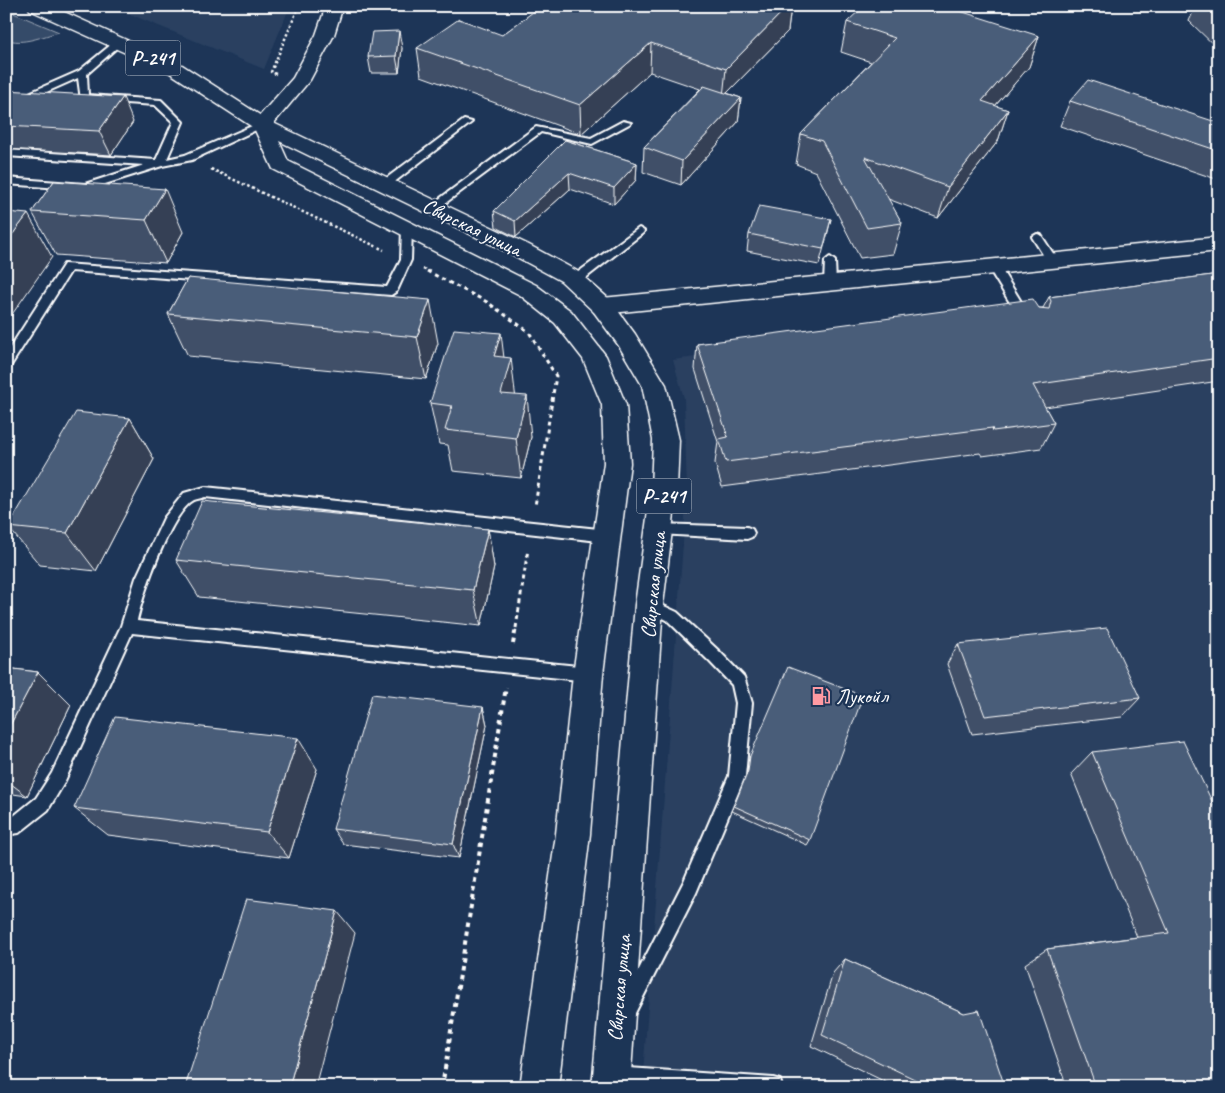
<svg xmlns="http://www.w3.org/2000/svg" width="1225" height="1093" font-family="Caveat,sans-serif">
<rect width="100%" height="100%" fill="#1d3557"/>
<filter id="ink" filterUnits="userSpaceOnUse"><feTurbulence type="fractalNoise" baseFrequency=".02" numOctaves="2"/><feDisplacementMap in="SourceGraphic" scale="10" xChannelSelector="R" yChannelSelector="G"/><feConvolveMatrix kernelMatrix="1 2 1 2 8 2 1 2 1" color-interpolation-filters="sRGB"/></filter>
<g filter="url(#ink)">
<!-- built -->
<g fill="#2a4161">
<path d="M110,6H290L264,69Z"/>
<path d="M1219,288V1087H642L687,491L684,398L673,360Z"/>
</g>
<!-- green -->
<path fill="#364b69" stroke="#9aa5b4" d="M6,10L59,32C43,36 22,46 6,39Z"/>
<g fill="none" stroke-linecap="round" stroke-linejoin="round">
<!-- lane casing -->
<g stroke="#fff" stroke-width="4">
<g id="lane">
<path d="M118,39L122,42L121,44L87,74L88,95L161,100L183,122L167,159L185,155L259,123L267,125L192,160L162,166L86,190L6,184V178L85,184L144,165L6,156V150L156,160L173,122L155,105L81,100L78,78L6,110V103L79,71Z"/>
<path d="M464,120L472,122L388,187H380V183Z"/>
<path d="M623,121L631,123L592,144L541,132L436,210L432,211L427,208L536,127L591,138Z"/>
<path d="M407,225L412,228L411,260L397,291L391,295L71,271L10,367L6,368V354L64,264L387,287L401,260L402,228Z"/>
<path d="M639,228L644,231L643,233L578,284H570V278Z"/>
<path d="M1037,234L1041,235L1058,261L1057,264H1049L1032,237Z"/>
<path d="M830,257L835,261L836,283L830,287L824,283L825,261Z"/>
<path d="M994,263L998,264L1028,313V319H1020L988,267Z"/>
<path d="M205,487L608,530L613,532L615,536L613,540L608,542L205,497C202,498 197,499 194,500C170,513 143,594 137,621L588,667L593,669L595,674L593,679L588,681L132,633L64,783L48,810L19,833L6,835V819H10L36,798L52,773L121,626L136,578L164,518L184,493Z"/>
<path d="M659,524L747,527L752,529L754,533L752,537L747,539L659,534L654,533L652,529L654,525Z"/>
<path d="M649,599L677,612L720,652L744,677L752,703L745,776L696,893L634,1015L628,1018L622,1015L619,1009L622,1003L684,881L729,776L736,703L732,685L710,662L667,620L644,609L642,605L644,601Z"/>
<path d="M614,1067L773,1078L780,1080L782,1087L614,1085L607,1083L605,1076L607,1069Z"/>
</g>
</g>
<!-- street casing -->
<g stroke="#fff" stroke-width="3">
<path id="street" d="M1219,237V251L602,314L594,312L591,306L594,300L602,298Z"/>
</g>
<!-- secondary casing -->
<g stroke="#fff" stroke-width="3">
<path id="secondary" d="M326,6H343L334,35L310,80L269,129H255L252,125L255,121L293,78L316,35Z"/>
</g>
<!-- highway casing -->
<g stroke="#fff" stroke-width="3">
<path id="highway" d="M28,6H51L182,65L269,121L529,245L577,271L610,300L635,334L666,385L679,440L677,489L663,605L630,1087H592L635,605L651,489L653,440L642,385L619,346L594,312L561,281L513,255L279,141L288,161L536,285L571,311L606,356L626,405L630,463L603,674L590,834L558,1087H520L556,834L573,674L604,463L602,405L583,359L555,323L520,295L273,169L254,128L170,73L30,10Z"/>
</g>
<!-- path-far2 -->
<g stroke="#fff" stroke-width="2.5" stroke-dasharray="2.5 2.5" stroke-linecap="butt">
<path d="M276,74L271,72L299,6"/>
<path d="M211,169L384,250"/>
<path d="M423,269L430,272"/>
</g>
<!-- path-far1 -->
<g stroke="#fff" stroke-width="3" stroke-dasharray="4 4" stroke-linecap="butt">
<path d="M427,271L487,302L529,332L556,376L535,506"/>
<path d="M516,628L528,549"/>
</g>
<!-- path -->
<g stroke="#fff" stroke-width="4" stroke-dasharray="4.5 4.5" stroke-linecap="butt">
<path d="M513,644L516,627"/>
<path d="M442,1087L506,687"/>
</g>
<!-- lane -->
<use href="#lane" fill="#1d3557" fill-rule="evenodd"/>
<!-- street -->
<use href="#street" fill="#1d3557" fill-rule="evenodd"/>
<!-- secondary -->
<use href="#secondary" fill="#1d3557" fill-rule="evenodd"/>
<!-- highway -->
<use href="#highway" fill="#1d3557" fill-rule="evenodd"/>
</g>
<!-- wall -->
<g fill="#405068" stroke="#fff">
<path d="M529,6H791L788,31L727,93L741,98L738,122L681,185L643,172L644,147L700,89L650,72L581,134L421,76L417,48L502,35L535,11L529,9Z"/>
<path d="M1196,6H1219V50L1189,21Z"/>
<path d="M847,22L1039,36L1029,67L995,106L1008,110L998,141L938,218L888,199L902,223L893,254L860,258L816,172L796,164L801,134L871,62L841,52Z"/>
<path d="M402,48L399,73H371L368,57Z"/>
<path d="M6,90L133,122L111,155L6,149Z"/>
<path d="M1070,101L1219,123V180L1060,126Z"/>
<path d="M565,140L637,163L636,180L614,204L570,189L516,237L496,227L494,211Z"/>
<path d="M54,181L183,232L166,263L56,255L32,212Z"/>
<path d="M831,219L827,236L819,265L747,251L749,234Z"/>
<path d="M1219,274V381L1045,407L1054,423L1041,448L982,456L980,453L722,487L715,463L718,442L695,369L697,344L1039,308H1043L1049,297Z"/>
<path d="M188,278L438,343L426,379L188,356L168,314Z"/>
<path d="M504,357L515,395L531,437L521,478L453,471L448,445L439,444L430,403Z"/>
<path d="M130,418L154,459L96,571L40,565L8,527Z"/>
<path d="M488,529L494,567L481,626L199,597L176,560Z"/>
<path d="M958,644L1140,698L1122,717L972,734L947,664Z"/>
<path d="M6,668L38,672L71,705L27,796L6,793Z"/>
<path d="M483,707L487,725L459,858L343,844L333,829Z"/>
<path d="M1092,752L1219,816V1087H1067L1025,964L1047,949L1137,937L1071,774Z"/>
<path d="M750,756L810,840L807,845L732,811L734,806L747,774L748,762Z"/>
<path d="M317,769L289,858L108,835L74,808Z"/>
<path d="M845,959L964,1013L1005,1087H896L811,1046L833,973Z"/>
</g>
<!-- shaded-wall -->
<g fill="#344155" stroke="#fff">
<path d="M788,6H791L788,31L723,97L726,69Z"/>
<path d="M399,31L402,48L399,73L396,56Z"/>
<path d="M1039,36L1029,67L972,132L982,101Z"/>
<path d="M651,43L650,72L581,134L580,105Z"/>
<path d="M123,97L133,122L111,155L99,131Z"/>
<path d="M741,98L738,122L681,185L682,161Z"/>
<path d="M1008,110L998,141L938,218L948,187Z"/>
<path d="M637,163L636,180L614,204V188Z"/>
<path d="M569,173L570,189L516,237L515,221Z"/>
<path d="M165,189L183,232L166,263L146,220Z"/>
<path d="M28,214L52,257L6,323V243Z"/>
<path d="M430,300L438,343L426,379L417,337Z"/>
<path d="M501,333L506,375L511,358L516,400L506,435L494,356Z"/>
<path d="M527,396L531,437L521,478L516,438Z"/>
<path d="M130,418L154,459L96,571L67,533Z"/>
<path d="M488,529L494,567L481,626L473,590Z"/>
<path d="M38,672L71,705L27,796L6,780V733Z"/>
<path d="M483,707L487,725L459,858L453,844Z"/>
<path d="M298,738L317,769L289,858L267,832Z"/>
<path d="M337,911L355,933L315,1087H289Z"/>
</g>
<!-- building -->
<g fill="#4a5d79" stroke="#fff">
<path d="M541,6H788L726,69L651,43L580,105L417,48L459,19L502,35Z"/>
<path d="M864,6H944L1039,36L982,101L1008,110L948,187L865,157L902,223L867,228L822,141L801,134L895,38L847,22Z"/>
<path d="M1210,6H1219V15Z"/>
<path d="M399,31L396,56L368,57L372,32Z"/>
<path d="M1088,80L1219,123V151L1070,101Z"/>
<path d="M704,86L741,98L682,161L644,147Z"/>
<path d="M6,90L123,97L99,131L6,126Z"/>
<path d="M565,140L637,163L614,188L569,173L515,221L494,211Z"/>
<path d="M54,181L165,189L146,220L32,212Z"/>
<path d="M759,206L831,219L823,249L749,234Z"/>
<path d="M6,212L28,214L6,243Z"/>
<path d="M1219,274V358L1033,385L1054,423L993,431L992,428L726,462L719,439L728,437L697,344L1033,299L1039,308L1049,309L1051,301L1049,297Z"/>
<path d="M188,278L430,300L417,337L168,314Z"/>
<path d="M454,329L501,333L494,356L511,358L501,394L527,396L516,438L445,430L452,406L430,403Z"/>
<path d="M76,412L130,418L67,533L8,527Z"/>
<path d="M202,501L488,529L473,590L176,560Z"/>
<path d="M1107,628L1140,698L985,716L958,644Z"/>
<path d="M788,667L863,696L810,840L734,806L748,771L750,756Z"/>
<path d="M6,668L38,672L6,733Z"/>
<path d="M372,694L483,707L453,844L333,829Z"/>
<path d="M115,717L298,738L267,832L74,808Z"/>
<path d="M1183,741L1219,816V1087H1096L1047,949L1169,933L1092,752Z"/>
<path d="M246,899L337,911L289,1087H185Z"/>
<path d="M845,959L964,1013L979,1010L1005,1087H927V1085L822,1035Z"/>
</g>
</g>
<!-- icons -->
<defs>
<g id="fuel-bare" transform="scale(1.5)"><path d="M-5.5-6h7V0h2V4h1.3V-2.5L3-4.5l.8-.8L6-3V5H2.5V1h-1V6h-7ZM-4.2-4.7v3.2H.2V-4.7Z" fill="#ff9aa2" stroke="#1d3557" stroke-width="2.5" paint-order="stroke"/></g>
</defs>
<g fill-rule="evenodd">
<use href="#fuel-bare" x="821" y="696"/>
</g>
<g text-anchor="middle" stroke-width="4.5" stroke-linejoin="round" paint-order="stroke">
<!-- shield labels -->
<g fill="#1d3557" stroke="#bbc2cd" stroke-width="1">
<rect x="125.5" y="40.5" width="55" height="35" rx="4"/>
<rect x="636.5" y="478.5" width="55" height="35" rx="4"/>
</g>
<g font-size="20" font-weight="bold" fill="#fff">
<text x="153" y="65">Р-241</text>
<text x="664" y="503">Р-241</text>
</g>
<!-- street labels -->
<g font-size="21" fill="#fff" stroke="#1d3557">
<text transform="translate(472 227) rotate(26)" y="7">Свирская улица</text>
<text transform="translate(653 585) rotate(-84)" y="7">Свирская улица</text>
<text transform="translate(619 988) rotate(-85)" y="7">Свирская улица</text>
</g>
<!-- poi labels -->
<g font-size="21" fill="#fff" stroke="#1d3557" text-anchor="start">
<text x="836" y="703">Лукойл</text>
</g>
</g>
<!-- margin -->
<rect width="1225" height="1093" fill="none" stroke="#1d3557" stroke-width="25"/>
<rect x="12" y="12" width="1200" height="1068" fill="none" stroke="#fff" stroke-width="2" filter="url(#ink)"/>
</svg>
